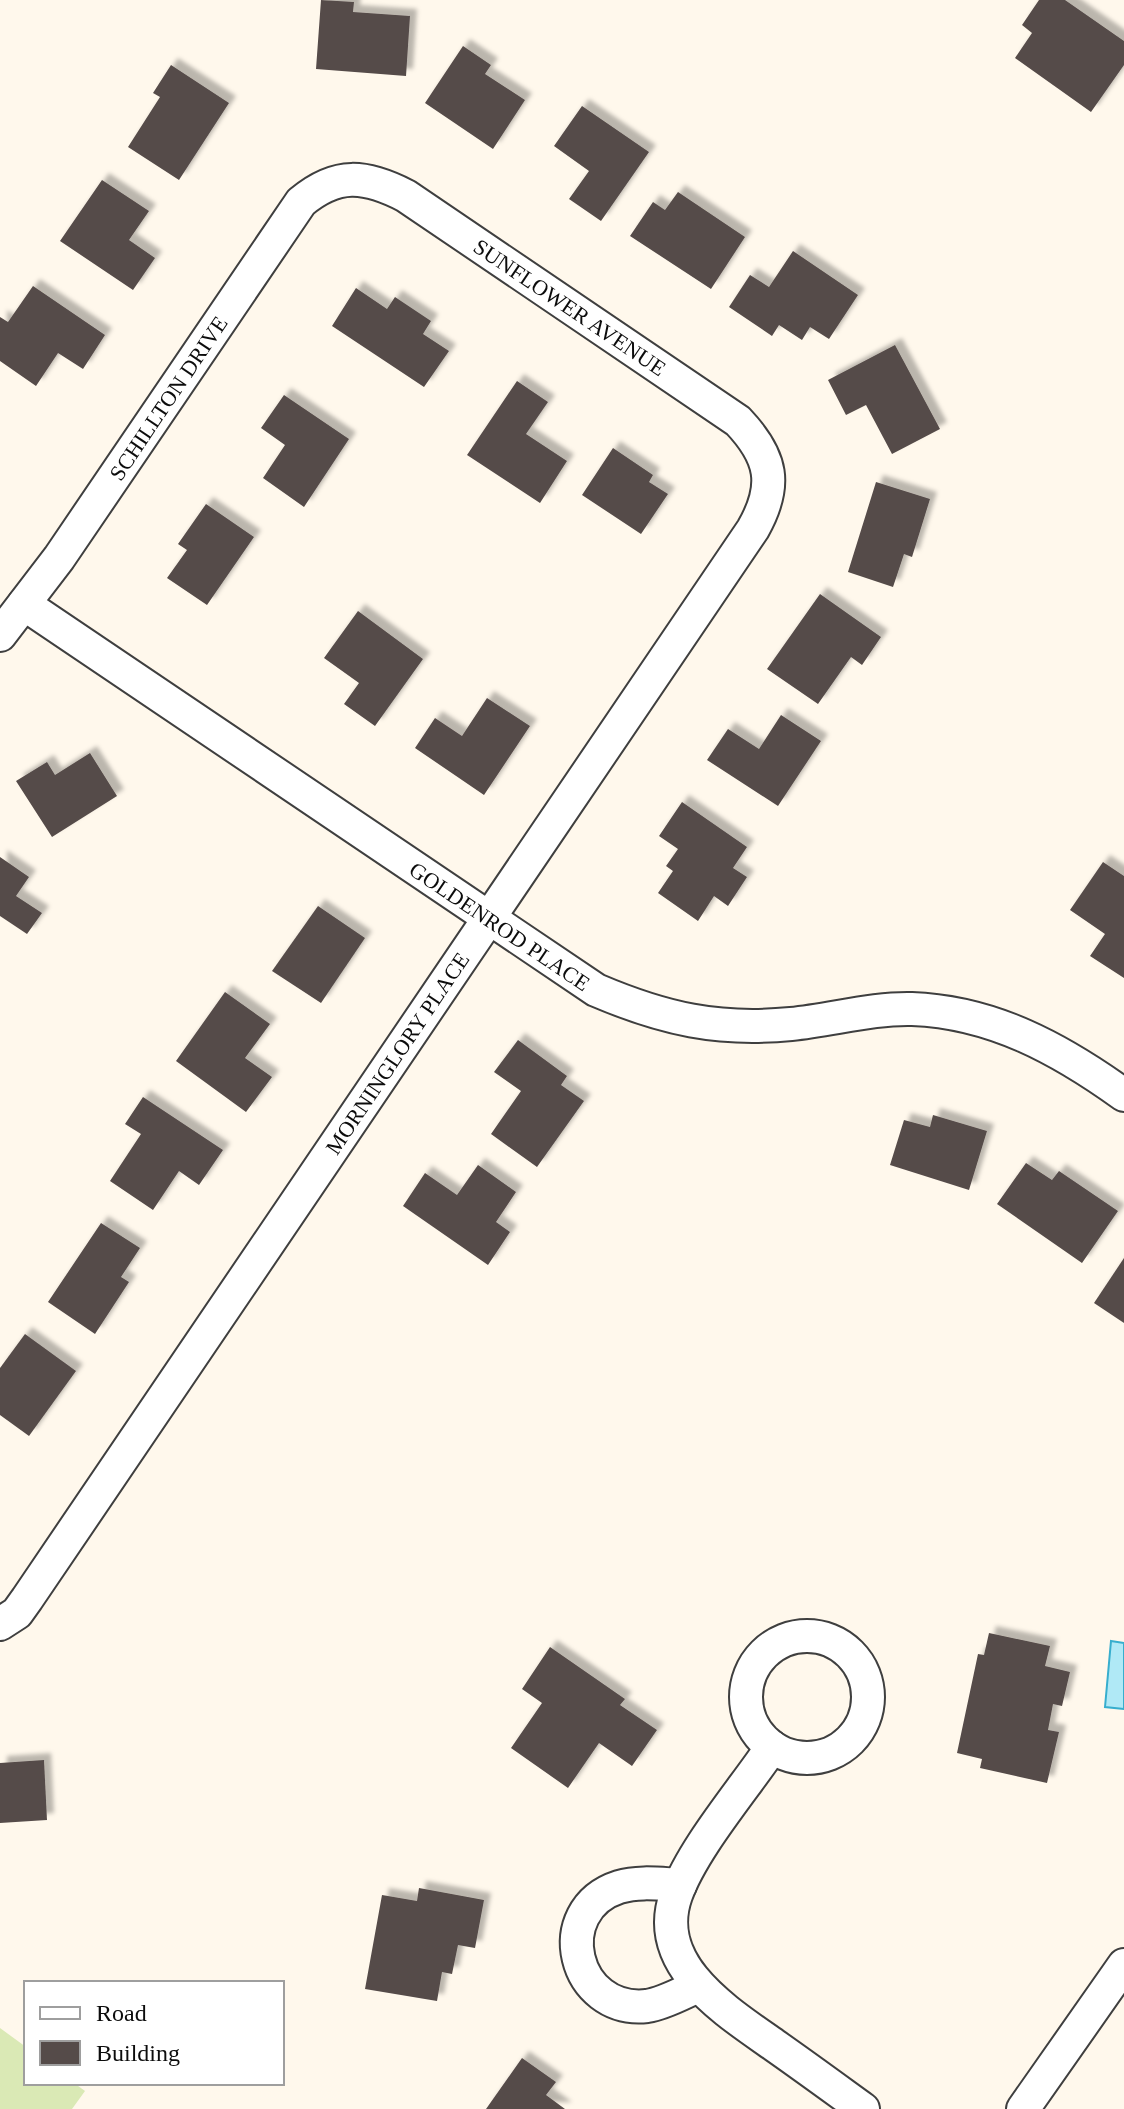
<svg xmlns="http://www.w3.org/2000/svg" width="1124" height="2109" font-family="Georgia,serif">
<defs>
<filter id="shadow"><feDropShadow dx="7" dy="-7" stdDeviation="2" flood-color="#0004"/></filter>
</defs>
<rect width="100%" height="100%" fill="#fff8ec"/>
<!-- green -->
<path fill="#dae9b5" d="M0,2028L26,2047V2083H74L85,2091L72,2109H0Z"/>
<!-- water -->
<path fill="#b0e9f6" stroke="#37aece" stroke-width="2" d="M1111,1641L1124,1643V1709L1105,1707Z"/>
<!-- building -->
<g fill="#554b49" filter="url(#shadow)">
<path d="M321,0L354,2L353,12L410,16L406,76L316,69Z"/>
<path d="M1039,0H1065L1124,41V65L1091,112L1015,58L1032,33L1022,25Z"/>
<path d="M463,46L491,65L485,74L525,100L493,149L425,103Z"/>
<path d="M171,65L229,103L179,180L128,147L160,97L153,93Z"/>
<path d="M582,106L649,152L601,221L569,199L589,171L554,146Z"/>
<path d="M102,180L149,211L129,240L155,258L133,290L60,241Z"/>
<path d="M678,192L745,237L711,289L630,236L653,202L665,210Z"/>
<path d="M793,251L858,295L829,339L810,327L802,340L779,325L772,336L729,307L750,275L769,287Z"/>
<path d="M33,286L105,335L83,369L58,353L36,386L0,361V317L8,322Z"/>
<path d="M356,288L387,309L395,297L431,321L423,334L449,351L424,387L332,326Z"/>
<path d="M895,345L940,429L892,454L866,405L846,415L828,380Z"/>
<path d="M517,381L548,402L526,434L567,461L540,503L467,455Z"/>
<path d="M284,395L349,439L304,507L263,478L285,445L261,428Z"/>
<path d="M613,448L653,475L649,482L668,494L641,534L582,495Z"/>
<path d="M876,482L930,499L912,557L904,554L893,587L848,572Z"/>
<path d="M206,504L254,537L207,605L167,578L187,550L178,544Z"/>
<path d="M820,594L881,637L862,665L851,657L818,704L767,669Z"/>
<path d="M358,611L423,659L375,726L344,704L359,683L324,658Z"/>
<path d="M487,698L530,726L484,795L415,748L435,718L462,736Z"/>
<path d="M781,715L821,741L778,806L707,760L728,729L759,749Z"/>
<path d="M90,753L117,796L52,837L16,781L47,762L55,775Z"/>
<path d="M682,802L747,847L733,868L747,877L728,906L714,896L698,921L658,893L673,871L666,866L678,849L659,836Z"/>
<path d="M0,857L29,877L16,896L42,913L27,934L0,916Z"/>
<path d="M1103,862L1124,876V978L1090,956L1105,934L1070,910Z"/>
<path d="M318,906L365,938L321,1003L272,971Z"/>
<path d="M225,992L270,1024L245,1058L272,1077L246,1112L176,1061Z"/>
<path d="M518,1040L567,1076L561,1085L584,1101L537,1167L491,1134L521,1091L494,1072Z"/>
<path d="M143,1097L223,1150L199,1185L179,1171L153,1210L110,1181L141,1134L125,1124Z"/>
<path d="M933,1115L987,1131L969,1190L890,1165L904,1120L930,1127Z"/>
<path d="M1026,1163L1052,1180L1059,1171L1118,1211L1082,1263L997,1204Z"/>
<path d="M478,1165L516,1192L496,1222L510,1232L488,1265L403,1206L425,1173L457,1195Z"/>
<path d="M101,1223L140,1248L121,1277L129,1282L95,1334L48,1302Z"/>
<path d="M1124,1258V1323L1094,1303Z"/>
<path d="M25,1334L76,1371L29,1436L0,1415V1368Z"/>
<path d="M989,1633L1050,1646L1045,1666L1070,1672L1062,1706L1053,1704L1048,1730L1059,1732L1047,1783L980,1768L982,1759L957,1753L978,1654L984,1655Z"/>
<path d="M550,1647L625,1699L620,1705L657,1730L632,1766L599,1743L568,1788L511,1748L542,1703L522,1689Z"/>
<path d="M44,1760L47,1820L0,1823V1763Z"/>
<path d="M419,1888L484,1900L475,1948L458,1945L452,1974L442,1972L437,2001L365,1989L382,1895L417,1901Z"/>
<path d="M522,2058L556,2082L546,2095L565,2109H486Z"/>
</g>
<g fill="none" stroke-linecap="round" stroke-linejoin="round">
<!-- street casing -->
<g stroke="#3f3f3f" stroke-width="36">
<g id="street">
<path d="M24,604L596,990C664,1019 718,1031 791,1024C832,1020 872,1008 912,1009C993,1012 1060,1049 1124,1095"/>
<path d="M0,635L59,558L301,202C337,172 365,175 406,196L738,421C772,457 778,485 753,529L27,1599L17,1613L0,1624"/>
<circle cx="807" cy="1697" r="61"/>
<path d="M772,1747C743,1790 693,1848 676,1895C651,1965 726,2011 774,2045C804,2066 834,2088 863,2109"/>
<path d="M680,1885C660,1884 639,1881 619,1887C548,1910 573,2014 647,2006C665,2003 682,1993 698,1986"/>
<path d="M1023,2109L1124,1965"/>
</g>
</g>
<!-- street -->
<use href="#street" stroke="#fff" stroke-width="32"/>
</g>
<g text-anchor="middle" stroke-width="8" stroke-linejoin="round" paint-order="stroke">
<!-- street labels -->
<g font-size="22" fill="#0c0c0c" stroke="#fff">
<text transform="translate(570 307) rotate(34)" y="8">SUNFLOWER AVENUE</text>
<text transform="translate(168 398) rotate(-56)" y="8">SCHILLTON DRIVE</text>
<text transform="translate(500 926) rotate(34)" y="8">GOLDENROD PLACE</text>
<text transform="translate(397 1053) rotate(-56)" y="8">MORNINGLORY PLACE</text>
</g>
</g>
<!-- legend -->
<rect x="24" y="1981" width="260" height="104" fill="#ffffff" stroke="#9e9e9e" stroke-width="2"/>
<rect x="40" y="2007" width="40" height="12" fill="#ffffff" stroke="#9e9e9e" stroke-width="2"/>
<text x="96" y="2021" font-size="24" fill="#0c0c0c">Road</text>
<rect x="40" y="2041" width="40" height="24" fill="#554b49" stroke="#9e9e9e" stroke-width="2"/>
<text x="96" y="2061" font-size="24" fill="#0c0c0c">Building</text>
</svg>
